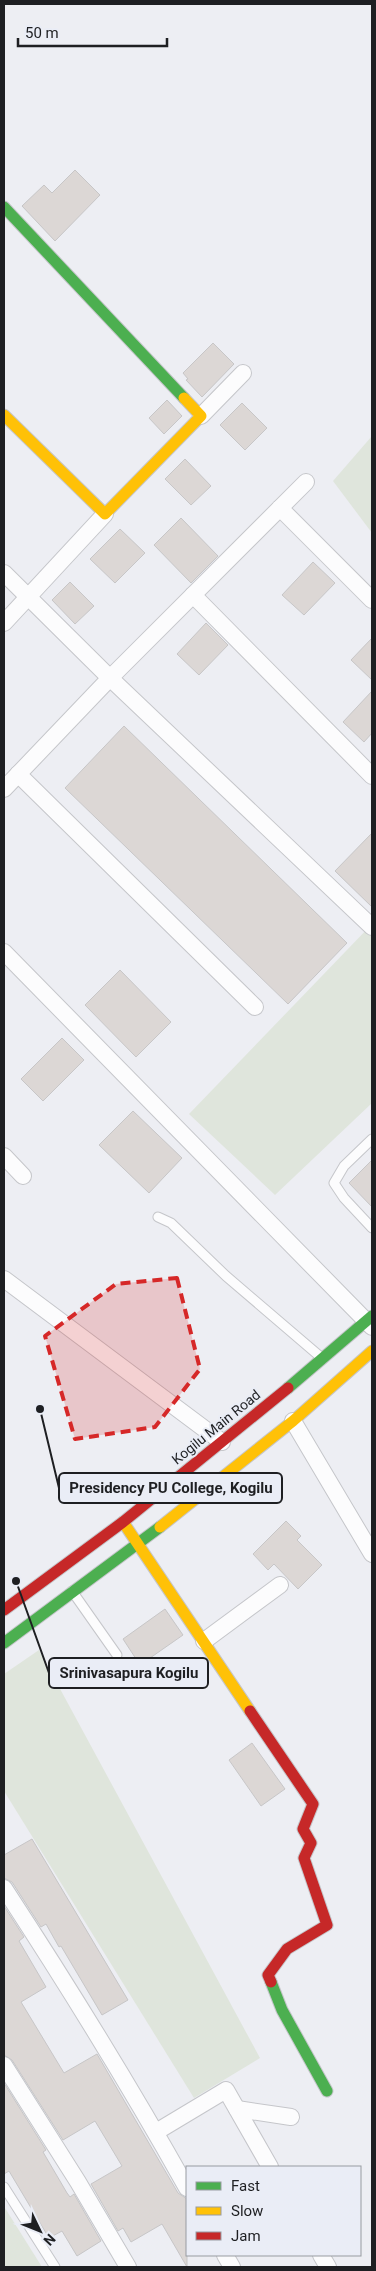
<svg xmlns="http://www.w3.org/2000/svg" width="376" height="2271" font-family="Roboto,sans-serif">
<rect width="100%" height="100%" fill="#edeef3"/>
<!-- green -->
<g fill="#dfe5dc">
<path d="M372,436V533L333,481Z"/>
<path d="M372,924V1103L275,1195L189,1114Z"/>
<path d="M39,1650L260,2058L194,2098L4,1791V1674Z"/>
<path d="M5,2208L42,2267H4Z"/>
</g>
<!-- building -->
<g fill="#dcd7d5" stroke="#c7c6c7">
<path d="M75,170L100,195L55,241L22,206L44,185L52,193Z"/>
<path d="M213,343L234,364L202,397L186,380L188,379L183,373Z"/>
<path d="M167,400L182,416L164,434L149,418Z"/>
<path d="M242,403L267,428L245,450L220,425Z"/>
<path d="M185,459L211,486L191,505L165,479Z"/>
<path d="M181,518L218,556L191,583L154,545Z"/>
<path d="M120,529L145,553L115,583L90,559Z"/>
<path d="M313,562L335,583L304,615L282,595Z"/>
<path d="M70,582L94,606L75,624L52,600Z"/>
<path d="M206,623L228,645L199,675L177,654Z"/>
<path d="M372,638V680L351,660Z"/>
<path d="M372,691V733L364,742L343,722Z"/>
<path d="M124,726L347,943L288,1004L65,788Z"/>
<path d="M372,833V907L335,871Z"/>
<path d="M120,970L171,1022L136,1057L85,1005Z"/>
<path d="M62,1038L84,1060L43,1101L21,1079Z"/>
<path d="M133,1111L182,1158L149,1193L99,1145Z"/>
<path d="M372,1160V1207L349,1183Z"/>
<path d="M286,1521L301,1536L297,1540L322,1565L298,1589L274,1564L268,1570L253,1554Z"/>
<path d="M165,1609L183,1635L140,1665L123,1639Z"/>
<path d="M252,1743L285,1789L261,1806L229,1760Z"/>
<path d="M32,1839L128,2000L102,2015L61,1946L59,1947L46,1924L41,1927L12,1882L4,1878V1855Z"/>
<path d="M4,1906L24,1937L19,1941L46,1987L21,2002L64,2073L97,2054L178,2193L187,2199V2267L162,2224L131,2242L123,2228L118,2231L91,2184L122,2166L95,2121L63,2140L12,2060L4,2055Z"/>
<path d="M4,2083L46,2150L43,2152L67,2193L70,2197L74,2194L101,2241L77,2256L62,2231L49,2238L9,2171L4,2174Z"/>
</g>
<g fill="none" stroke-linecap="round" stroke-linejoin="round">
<!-- lane casing -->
<g stroke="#c5c6ca" stroke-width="11">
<g id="lane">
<path d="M372,1139L344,1166L334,1183L344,1198L372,1228"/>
<path d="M158,1217L171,1223L226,1276L323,1359"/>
<path d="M72,1591L117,1655"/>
<path d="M4,2187L55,2267"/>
</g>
</g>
<!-- street casing -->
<g stroke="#c5c6ca" stroke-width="18">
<g id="street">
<path d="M201,416L243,373"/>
<path d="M280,508L372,600"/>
<path d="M4,573L110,678L372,927"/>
<path d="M193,595L372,776"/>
<path d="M4,623L105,514"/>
<path d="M18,774L255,1007"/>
<path d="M4,789L110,678L306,482"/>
<path d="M4,952L372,1327"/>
<path d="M4,1156L23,1176"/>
<path d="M4,1279L222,1442"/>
<path d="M293,1421L372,1554"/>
<path d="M204,1641L280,1585"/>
<path d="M4,1888C68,1986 130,2086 187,2188"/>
<path d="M4,2065L78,2182L128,2267"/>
<path d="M237,2109L291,2117"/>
<path d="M156,2132L226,2090L270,2167"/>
<path d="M225,2255L232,2267"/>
<path d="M321,2255L328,2267"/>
</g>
</g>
<!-- fast casing -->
<g stroke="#c5c6ca" stroke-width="13">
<g id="fast">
<path d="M4,207L184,398"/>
<path d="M288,1388L372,1316"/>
<path d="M4,1643L160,1527"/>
<path d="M271,1982L282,2010L327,2091"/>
</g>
</g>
<!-- slow casing -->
<g stroke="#c5c6ca" stroke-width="13">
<g id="slow">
<path d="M4,415L105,514L201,416L184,398"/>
<path d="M123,1522L250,1711"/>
<path d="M160,1527L293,1421L372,1351"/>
</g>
</g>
<!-- jam casing -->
<g stroke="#c5c6ca" stroke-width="13">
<g id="jam">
<path d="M4,1610L123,1522L288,1388"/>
<path d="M250,1711L313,1804L303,1829L311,1843L304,1858L327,1925L287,1949L268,1975L271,1982"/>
</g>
</g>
<!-- lane -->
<use href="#lane" stroke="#fcfcfd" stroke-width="9"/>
<!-- street -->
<use href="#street" stroke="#fcfcfd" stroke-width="16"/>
<!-- fast -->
<use href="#fast" stroke="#4caf50" stroke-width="11"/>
<!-- slow -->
<use href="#slow" stroke="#ffc107" stroke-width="11"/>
<!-- jam -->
<use href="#jam" stroke="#c62828" stroke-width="11"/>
</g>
<!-- marked area -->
<path fill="#d62828" fill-opacity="0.2" stroke="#d62828" stroke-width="4" stroke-dasharray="10 6" stroke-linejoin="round" d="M177,1278L200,1369L155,1427L75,1439L45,1336L116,1284Z"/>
<g text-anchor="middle" stroke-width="4" stroke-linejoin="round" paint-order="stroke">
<!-- street labels -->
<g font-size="14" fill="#1e1f22" stroke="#eaedf6">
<text transform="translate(216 1427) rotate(-39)" y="5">Kogilu Main Road</text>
</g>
</g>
<!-- callouts -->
<path fill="none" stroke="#1e1f22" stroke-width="2" d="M40 1409L59 1488M16 1581L49 1673"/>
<g fill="#1e1f22" stroke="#eaedf6" stroke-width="2">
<circle cx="40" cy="1409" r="5"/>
<circle cx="16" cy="1581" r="5"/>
</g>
<g fill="#eaedf6" stroke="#1e1f22" stroke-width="2">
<rect x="59" y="1473" width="223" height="30" rx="5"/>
<rect x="49" y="1658" width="159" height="30" rx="5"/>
</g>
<g font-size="15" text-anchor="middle" font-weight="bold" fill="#1e1f22">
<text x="171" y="1493">Presidency PU College, Kogilu</text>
<text x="129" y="1678">Srinivasapura Kogilu</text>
</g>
<!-- border -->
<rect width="376" height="2271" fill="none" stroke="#1e1f22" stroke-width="10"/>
<!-- legend -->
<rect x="186" y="2166" width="175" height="90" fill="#eaedf6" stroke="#989ba1"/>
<rect x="196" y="2182" width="25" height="8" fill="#4caf50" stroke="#989ba1"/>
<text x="231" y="2191" font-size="15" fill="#1e1f22">Fast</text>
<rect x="196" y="2207" width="25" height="8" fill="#ffc107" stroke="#989ba1"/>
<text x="231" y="2216" font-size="15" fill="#1e1f22">Slow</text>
<rect x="196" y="2232" width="25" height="8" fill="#c62828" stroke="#989ba1"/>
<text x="231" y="2241" font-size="15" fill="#1e1f22">Jam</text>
<!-- north arrow -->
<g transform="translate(40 2231) rotate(133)" stroke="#eaedf6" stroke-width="4" paint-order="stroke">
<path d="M0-4L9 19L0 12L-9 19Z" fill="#1e1f22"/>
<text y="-8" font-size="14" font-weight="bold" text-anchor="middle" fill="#1e1f22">N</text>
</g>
<!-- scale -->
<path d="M18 38v8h149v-8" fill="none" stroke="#1e1f22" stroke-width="2.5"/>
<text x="25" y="38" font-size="15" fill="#1e1f22" stroke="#eaedf6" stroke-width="4" paint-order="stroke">50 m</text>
</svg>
